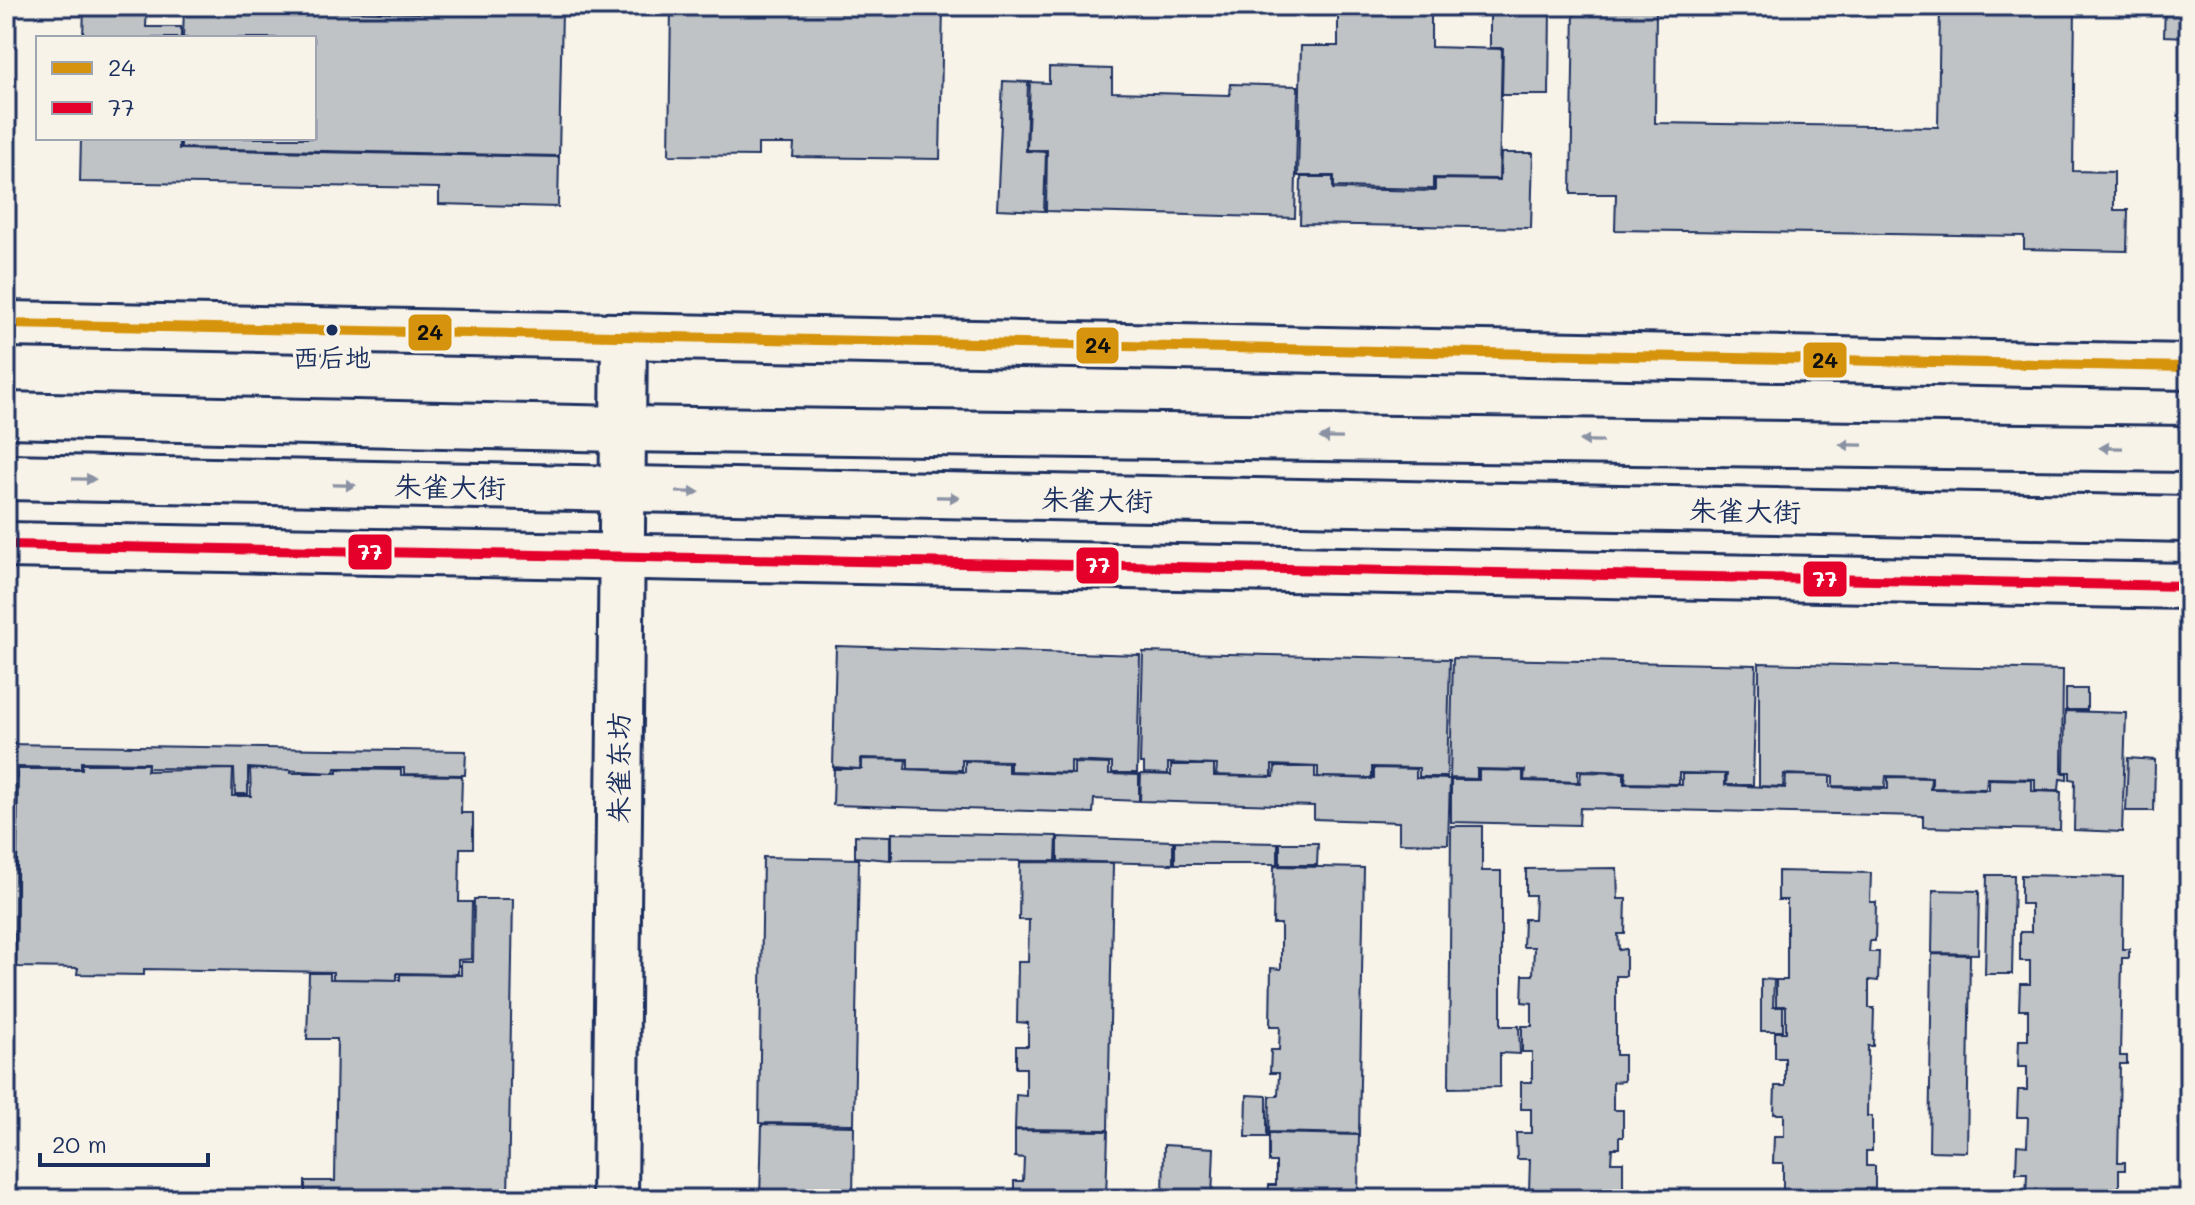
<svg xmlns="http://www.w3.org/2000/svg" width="2195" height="1205" font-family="Mali,'LXGW WenKai TC',sans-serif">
<rect width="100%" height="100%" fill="#f7f3e8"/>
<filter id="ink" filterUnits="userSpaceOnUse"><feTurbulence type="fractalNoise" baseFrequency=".0125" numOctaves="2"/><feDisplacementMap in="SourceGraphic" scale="16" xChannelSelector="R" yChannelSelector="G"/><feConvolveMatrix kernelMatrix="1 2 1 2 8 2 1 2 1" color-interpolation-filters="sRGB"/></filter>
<g filter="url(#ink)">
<!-- building -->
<g fill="#c0c3c5" stroke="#1b2f5e" stroke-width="2">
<path d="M84,6H147L146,27H181V38H83Z"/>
<path d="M184,6H337V11L500,15V8L562,9L559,156L181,148V138H314V38H183Z"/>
<path d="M671,6H943L940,159L793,157L794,144H758V156L669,155Z"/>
<path d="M1338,6H1437V13H1431V47L1502,49L1499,179L1433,178V189L1334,187V176H1298L1301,46H1338Z"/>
<path d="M1490,6H1550L1549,95H1502L1503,48H1490Z"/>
<path d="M1574,6H1656L1655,123L1938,127L1940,6H2075L2073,171L2114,172V210H2128L2127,251L2024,249V236L1615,230L1616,194H1571Z"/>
<path d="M2165,6H2189V37L2164,36Z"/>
<path d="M1049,67L1112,69V92L1230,95L1231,84L1298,86L1295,218L1046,211L1047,150H1027L1030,82L1049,83Z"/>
<path d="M1003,81L1028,82L1026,151L1046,152L1044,211L997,209Z"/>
<path d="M81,138H179V149L559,157L558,207L439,204V188L80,182Z"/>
<path d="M1501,153H1533L1531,228L1300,224L1301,177H1333V189L1435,191V179L1500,180Z"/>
<path d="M836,646L1140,655L1137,773H1112V763L1071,761V773L1010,771V761L962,760V770L908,769V759L861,758L860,769L833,767Z"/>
<path d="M1143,652L1450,659L1447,777H1419V768L1372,767V778L1318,777V767L1272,765V777L1216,775L1217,765L1168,763V774L1144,773V763H1140Z"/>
<path d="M1453,658L1756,665L1753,785H1726L1727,774L1679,773V784L1625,783L1626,772L1578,770V782L1524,780L1525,770L1477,769V779L1450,778Z"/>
<path d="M1759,663L2063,670L2062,773H2067V780L2060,779L2059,790H2035V779L1987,778L1986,789L1932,788V777L1886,776L1885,787L1833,786V776L1784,774L1783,787L1759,786Z"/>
<rect x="2066" y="689" width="21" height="21"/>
<path d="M2065,711L2126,713L2122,832L2074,830L2075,780L2070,779V772H2064Z"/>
<path d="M6,744L466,751L465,775L404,774V768H335L334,773L248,768V794H235L234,769L148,768V763L81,762V768L17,767L15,966H6Z"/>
<path d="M2128,758L2155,760L2154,811H2126Z"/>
<path d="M862,759L906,760L905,769L965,772V761L1008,763V772L1074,774V763L1109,764V774L1139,775V801L1094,799L1093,813L833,805L834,769H862Z"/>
<path d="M82,764H148L147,771L233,769L232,796H251L250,769L291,770V773H337V769L401,770V775L462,776L461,813H473V848H460L459,902H472L471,959L458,960V974L397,973V980L333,979V972L144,969V975L77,974L78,968L16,967L18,769H82Z"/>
<path d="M1171,765H1214V776L1274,777L1275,767H1315V777L1374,779V768L1416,769V778L1450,779L1448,844L1399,843V822L1314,819V806L1140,801L1141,774L1171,775Z"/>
<path d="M1479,770L1523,771V781L1580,783L1581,772L1624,773V784L1682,785V774H1725V785L1785,788L1786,775L1830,776V787L1888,789V777L1931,778L1930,789L1989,790V779L2032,780V791L2061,792L2060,830L1923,827V816L1580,808L1579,825L1451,822V780H1479Z"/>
<path d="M1451,826H1482V871H1501V1026H1519L1520,1054L1500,1053V1087L1449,1088Z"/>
<path d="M892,833L1057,836L1056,861L892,860Z"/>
<path d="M855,835L890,836V860L855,857Z"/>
<path d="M1058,837L1173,841V864L1058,861Z"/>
<path d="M1175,841L1278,843V864H1175Z"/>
<path d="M1280,843H1318L1317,865H1280Z"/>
<path d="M763,857L859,859L854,1124L759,1123Z"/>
<path d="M1020,862L1113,863L1108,1130L1015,1129L1016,1095L1026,1096V1068H1016V1046H1028V1023L1017,1022L1018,962H1028L1029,920H1019Z"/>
<path d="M1274,866L1364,868L1359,1134L1269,1132L1270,1096H1278L1279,1073H1270L1271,1050H1279L1280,1026H1270L1271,968L1281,969V924H1273Z"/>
<path d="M1617,868L1618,899H1626L1625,934H1618L1619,950L1626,949V976H1616V1055H1624V1081L1613,1082V1110H1623V1137H1619V1148H1612L1611,1162H1623V1189H1612V1199H1519V1191H1529L1530,1159H1517L1516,1133H1531V1109H1521V1082H1532V1052H1522V1026H1532V1003L1522,1002L1523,975H1533L1534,947H1523L1524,919H1534L1535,895H1526V869Z"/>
<path d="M1778,871L1871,873L1870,902H1876L1875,941H1870L1869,952H1879L1878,981L1869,980V1008H1874L1873,1046H1868L1867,1116H1872V1151H1866V1166H1875V1195H1866V1199H1773V1192H1783V1163H1773L1774,1136H1784V1114H1774L1775,1086H1785V1058H1775V1032H1786V1006H1776V980H1787V900H1778Z"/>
<path d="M1987,875H2014L2012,974H1985Z"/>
<path d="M2021,875L2123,877L2122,949H2129V958H2122L2120,1056H2127V1064H2120L2118,1162H2125V1170H2119V1199H2016L2026,1198L2027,1173H2016L2017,1145L2027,1146L2028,1117H2017L2018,1090H2027V1067H2018L2019,1040H2028V1010H2019L2020,984H2030V961H2020V932H2031V904H2021Z"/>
<path d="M1933,890L1979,891L1978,954L1932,953Z"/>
<path d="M474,899H513L508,1199H305V1181H335L337,1039H307L309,973H330V979L400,980V974L461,975V962H473Z"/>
<path d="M1932,954L1970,955L1967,1152L1929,1151Z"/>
<path d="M1761,979L1774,980L1773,1007H1783V1031H1761Z"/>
<path d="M1247,1095L1267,1096V1137H1246Z"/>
<path d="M762,1124L854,1126L853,1199H760Z"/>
<path d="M1015,1130L1108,1131L1106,1199H1014V1181H1023L1024,1158L1015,1157Z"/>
<path d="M1269,1133L1359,1135L1358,1199H1268L1269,1185H1276V1162H1269Z"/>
<path d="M1164,1145L1214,1148L1212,1199H1163Z"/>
</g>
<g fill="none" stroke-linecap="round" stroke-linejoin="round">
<!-- minor casing -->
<g stroke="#1b2f5e" stroke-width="50">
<g id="minor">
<path d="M6,324L2189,367"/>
<path d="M6,545L2189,586"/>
<path d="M615,1199L624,336"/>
</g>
</g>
<!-- major casing -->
<g stroke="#1b2f5e" stroke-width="50">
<g id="major">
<path d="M6,415L622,429L2189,449"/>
<path d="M6,477L2189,519"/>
</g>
</g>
<!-- minor -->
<use href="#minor" stroke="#f7f3e8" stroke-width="44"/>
<!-- major -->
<use href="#major" stroke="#f7f3e8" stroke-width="44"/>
<!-- bus-1 casing -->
<g stroke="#f7f3e8" stroke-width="16">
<path id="bus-1" d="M6,324L2189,367"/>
</g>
<!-- bus-2 casing -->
<g stroke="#f7f3e8" stroke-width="16">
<path id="bus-2" d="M6,545L2189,586"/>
</g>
<!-- bus-1 -->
<use href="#bus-1" stroke="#d6940e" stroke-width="10"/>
<!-- bus-2 -->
<use href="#bus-2" stroke="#e4002b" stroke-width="10"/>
</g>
<!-- one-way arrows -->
<defs><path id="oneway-solid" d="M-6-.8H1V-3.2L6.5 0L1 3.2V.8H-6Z" transform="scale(2)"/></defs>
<g fill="#8991a3">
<use href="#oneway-solid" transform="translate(1331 438) rotate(-179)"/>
<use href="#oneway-solid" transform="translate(1591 441) rotate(-179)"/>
<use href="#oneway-solid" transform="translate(1851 445) rotate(-179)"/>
<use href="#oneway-solid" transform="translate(2111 448) rotate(-179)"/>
<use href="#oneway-solid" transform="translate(84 479) rotate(1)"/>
<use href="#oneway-solid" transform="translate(344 485) rotate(1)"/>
<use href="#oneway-solid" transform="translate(688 492) rotate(1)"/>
<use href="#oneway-solid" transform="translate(948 497) rotate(1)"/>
</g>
</g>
<!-- markers -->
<circle fill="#1b2f5e" stroke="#f7f3e8" stroke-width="3" cx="332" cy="330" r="7"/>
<g text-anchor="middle" stroke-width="7" stroke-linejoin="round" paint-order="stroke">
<!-- bus labels -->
<g font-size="26" fill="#1b2f5e" stroke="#f7f3e8">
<text x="332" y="367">西后地</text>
</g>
<!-- street labels -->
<g font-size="28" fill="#1b2f5e" stroke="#f7f3e8">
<text transform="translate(450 487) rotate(1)" y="10">朱雀大街</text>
<text transform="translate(1097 500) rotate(1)" y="10">朱雀大街</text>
<text transform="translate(1745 511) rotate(1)" y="10">朱雀大街</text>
<text transform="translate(619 768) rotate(-90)" y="10">朱雀东坊</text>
</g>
</g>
<g stroke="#f7f3e8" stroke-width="3">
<rect x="407" y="313" width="46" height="39" rx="8" fill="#d6940e"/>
<rect x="1075" y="326" width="45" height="39" rx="8" fill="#d6940e"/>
<rect x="1802" y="341" width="46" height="38" rx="8" fill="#d6940e"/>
<rect x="347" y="533" width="46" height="38" rx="8" fill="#e4002b"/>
<rect x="1075" y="546" width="45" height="39" rx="8" fill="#e4002b"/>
<rect x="1802" y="560" width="46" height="38" rx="8" fill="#e4002b"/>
</g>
<g font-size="22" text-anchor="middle" font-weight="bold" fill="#fff">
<text x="370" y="560">77</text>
<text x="1098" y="573">77</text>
<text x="1825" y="587">77</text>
</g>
<g font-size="22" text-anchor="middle" font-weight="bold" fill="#111">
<text x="430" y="340">24</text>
<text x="1098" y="353">24</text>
<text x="1825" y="368">24</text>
</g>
<!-- margin -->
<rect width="2195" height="1205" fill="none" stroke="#f7f3e8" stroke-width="32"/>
<rect x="16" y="16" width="2163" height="1173" fill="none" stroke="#1b2f5e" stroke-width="3" filter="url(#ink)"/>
<!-- legend -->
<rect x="36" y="36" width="280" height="104" fill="#f7f3e8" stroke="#9fa5b1" stroke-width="2"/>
<rect x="52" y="62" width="40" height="12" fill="#d6940e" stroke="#9fa5b1" stroke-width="2"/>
<text x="108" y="76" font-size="24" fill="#1b2f5e">24</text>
<rect x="52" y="102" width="40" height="12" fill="#e4002b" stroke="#9fa5b1" stroke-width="2"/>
<text x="108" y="116" font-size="24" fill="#1b2f5e">77</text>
<!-- scale -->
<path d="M40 1153v12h168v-12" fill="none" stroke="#1b2f5e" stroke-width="4"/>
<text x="52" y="1153" font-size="24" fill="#1b2f5e" stroke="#f7f3e8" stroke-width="6" paint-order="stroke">20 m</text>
</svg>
